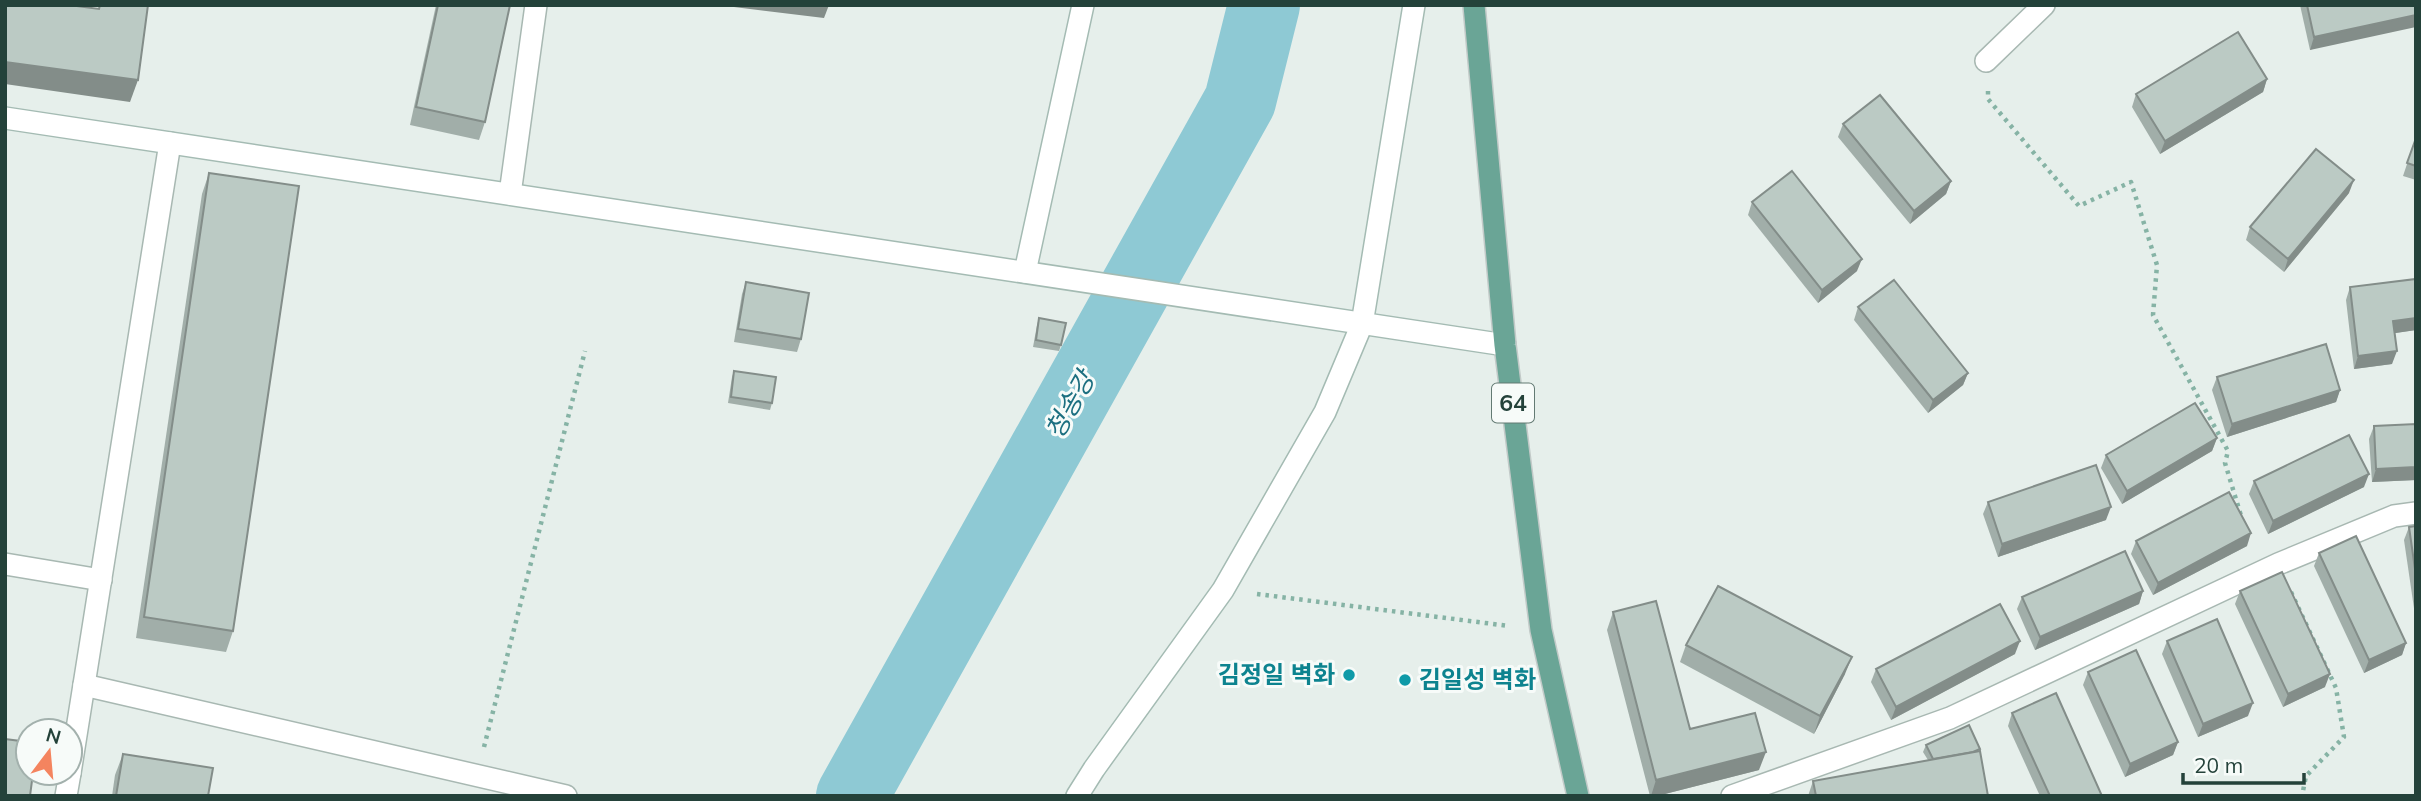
<svg xmlns="http://www.w3.org/2000/svg" width="2421" height="801" font-family="Mulish,'Noto Sans KR',sans-serif">
<rect width="100%" height="100%" fill="#e6efeb"/>
<g fill="none" stroke-linecap="round" stroke-linejoin="round">
<!-- river -->
<path stroke="#8ec9d4" stroke-width="72" d="M852,796L1240,101L1264,5"/>
<!-- street casing -->
<g stroke="#a8b8b2" stroke-width="24">
<g id="street">
<path d="M1986,61L2044,5"/>
<path d="M510,194L536,5"/>
<path d="M5,564L101,580"/>
<path d="M84,685L566,796"/>
<path d="M70,773L170,143"/>
<path d="M66,796L70,773"/>
<path d="M1732,796L1950,718L2278,564L2394,516L2416,513"/>
</g>
</g>
<!-- secondary casing -->
<g stroke="#a4bbb3" stroke-width="24">
<g id="secondary">
<path d="M5,118L1505,345"/>
<path d="M1025,272L1083,5"/>
<path d="M1077,796L1094,769L1223,590L1325,412L1362,324L1414,5"/>
</g>
</g>
<!-- primary casing -->
<g stroke="#c2cac8" stroke-width="24">
<path id="primary" d="M1474,5L1505,345L1541,630L1578,796"/>
</g>
<!-- path -->
<g stroke="#86b3a5" stroke-width="4.5" stroke-dasharray="3.5 5" stroke-linecap="butt">
<path d="M1988,91V99L2079,206L2131,182L2157,265L2153,315L2228,451L2225,463L2242,519"/>
<path d="M2291,592L2336,688L2344,737L2306,776L2302,796"/>
<path d="M1257,594L1509,626"/>
<path d="M484,747L585,351"/>
</g>
<!-- street -->
<use href="#street" stroke="#fff" stroke-width="21"/>
<!-- secondary -->
<use href="#secondary" stroke="#fff" stroke-width="21"/>
<!-- primary -->
<use href="#primary" stroke="#6aa596" stroke-width="21"/>
</g>
<!-- wall -->
<g fill="#a1aea9">
<path d="M436,5H510L485,122L479,140L410,125Z"/>
<path d="M2300,5H2416L2310,50Z"/>
<path d="M2267,79L2263,92L2160,154L2132,107L2136,94Z"/>
<path d="M1843,124L1951,181L1946,194L1910,224L1838,137Z"/>
<path d="M2416,137V180L2403,176Z"/>
<path d="M209,173L233,631L226,652L136,638L202,194Z"/>
<path d="M2349,193L2284,272L2246,240L2250,227Z"/>
<path d="M1752,202L1857,271L1818,303L1748,215Z"/>
<path d="M2416,279V330L2395,333L2392,364L2354,369L2346,300L2350,287Z"/>
<path d="M746,282L801,339L797,352L734,342L742,294Z"/>
<path d="M1858,307L1968,373L1963,385L1928,413L1854,320Z"/>
<path d="M1039,318L1061,345L1059,351L1033,347L1037,325Z"/>
<path d="M734,371L772,403L770,410L728,403L732,377Z"/>
<path d="M2217,377L2340,390L2336,402L2227,437L2212,390Z"/>
<path d="M2416,424V480L2372,482L2369,439L2374,426Z"/>
<path d="M2217,438L2212,451L2122,504L2101,468L2106,455Z"/>
<path d="M2254,481L2364,487L2268,534L2249,494Z"/>
<path d="M1988,502L2106,520L1998,557L1983,514Z"/>
<path d="M2416,526V622L2404,540L2409,527Z"/>
<path d="M2136,541L2247,546L2153,595L2131,554Z"/>
<path d="M2319,553L2406,643L2402,655L2364,673L2314,566Z"/>
<path d="M2143,591L2139,604L2035,650L2017,609L2022,597Z"/>
<path d="M2240,591L2325,687L2283,707L2235,604Z"/>
<path d="M1613,612L1690,729L1759,770L1657,796H1650L1607,630Z"/>
<path d="M2167,641L2248,716L2198,737L2162,654Z"/>
<path d="M1686,645L1845,674L1814,734L1680,662Z"/>
<path d="M2015,654L1891,720L1871,682L1876,669Z"/>
<path d="M2088,672L2178,742L2173,755L2125,777L2083,685Z"/>
<path d="M2012,713L2102,796H2040L2008,726Z"/>
<path d="M1926,745L1979,751L1988,796H1808L1813,781L1928,760L1923,752Z"/>
<path d="M123,754L208,796H112L115,775Z"/>
</g>
<!-- shaded-wall -->
<g fill="#838d89">
<path d="M718,5H829L824,18Z"/>
<path d="M2416,15V27L2310,50L2314,37Z"/>
<path d="M5,62L138,80L130,102L5,84Z"/>
<path d="M2267,79L2263,92L2160,154L2165,141Z"/>
<path d="M2354,180L2349,193L2284,272L2288,259Z"/>
<path d="M1951,181L1946,194L1910,224L1914,211Z"/>
<path d="M1862,259L1857,271L1818,303L1822,290Z"/>
<path d="M2416,318V330L2389,334L2393,321Z"/>
<path d="M2397,351L2392,364L2354,369L2358,356Z"/>
<path d="M1968,373L1963,385L1928,413L1933,400Z"/>
<path d="M2340,390L2336,402L2227,437L2232,424Z"/>
<path d="M2217,438L2212,451L2122,504L2127,491Z"/>
<path d="M2416,467V480L2372,482L2376,469Z"/>
<path d="M2369,474L2364,487L2268,534L2273,521Z"/>
<path d="M2111,507L2106,520L1998,557L2002,544Z"/>
<path d="M2251,533L2247,546L2153,595L2158,583Z"/>
<path d="M2143,591L2139,604L2035,650L2040,637Z"/>
<path d="M2020,641L2015,654L1891,720L1896,707Z"/>
<path d="M2406,643L2402,655L2364,673L2369,660Z"/>
<path d="M1852,657L1845,674L1814,734L1820,716Z"/>
<path d="M2330,674L2325,687L2283,707L2288,694Z"/>
<path d="M2253,703L2248,716L2198,737L2203,724Z"/>
<path d="M2178,742L2173,755L2125,777L2130,764Z"/>
<path d="M1766,752L1759,770L1657,796H1651L1656,780Z"/>
</g>
<!-- building -->
<g fill="#bbcac4" stroke="#838d89" stroke-width="2">
<path d="M5,5H69L99,9L100,5H148L138,80L5,62Z"/>
<path d="M438,5H510L485,122L416,107Z"/>
<path d="M2307,5H2416V15L2314,37Z"/>
<path d="M2238,32L2267,79L2165,141L2136,94Z"/>
<path d="M1880,95L1951,181L1914,211L1843,124Z"/>
<path d="M2416,138V166L2407,163Z"/>
<path d="M2316,149L2354,180L2288,259L2250,227Z"/>
<path d="M1792,171L1862,259L1822,290L1752,202Z"/>
<path d="M209,173L299,186L233,631L144,617Z"/>
<path d="M2416,279V318L2393,321L2397,351L2358,356L2350,287Z"/>
<path d="M1894,280L1968,373L1933,400L1858,307Z"/>
<path d="M746,282L809,293L801,339L738,329Z"/>
<path d="M1039,318L1066,323L1061,345L1036,340Z"/>
<path d="M2326,344L2340,390L2232,424L2217,377Z"/>
<path d="M734,371L776,377L772,403L731,397Z"/>
<path d="M2195,403L2217,438L2127,491L2106,455Z"/>
<path d="M2416,424V467L2376,469L2374,426Z"/>
<path d="M2349,435L2369,474L2273,521L2254,481Z"/>
<path d="M2096,465L2111,507L2002,544L1988,502Z"/>
<path d="M2229,492L2251,533L2158,583L2136,541Z"/>
<path d="M2416,526V576L2409,527Z"/>
<path d="M2356,536L2406,643L2369,660L2319,553Z"/>
<path d="M2125,551L2143,591L2040,637L2022,597Z"/>
<path d="M2282,572L2330,674L2288,694L2240,591Z"/>
<path d="M1718,586L1852,657L1820,716L1686,645Z"/>
<path d="M1656,601L1690,729L1755,713L1766,752L1656,780L1613,612Z"/>
<path d="M2000,604L2020,641L1896,707L1876,669Z"/>
<path d="M2217,619L2253,703L2203,724L2167,641Z"/>
<path d="M2136,650L2178,742L2130,764L2088,672Z"/>
<path d="M2056,693L2102,796H2050L2012,713Z"/>
<path d="M1969,725L1980,749L1973,752L1933,759L1926,745Z"/>
<path d="M5,739L28,742V773H33L30,796H5Z"/>
<path d="M1980,751L1988,796H1816L1813,781Z"/>
<path d="M123,754L213,768L208,796H116Z"/>
</g>
<!-- markers -->
<g fill="#0f9aa8" stroke="#f7fbf9" stroke-width="2.5">
<circle cx="1349" cy="675" r="7"/>
<circle cx="1405" cy="680" r="7"/>
</g>
<g text-anchor="middle" stroke-width="6" stroke-linejoin="round" paint-order="stroke">
<!-- shield labels -->
<rect fill="#f7fbf9" stroke="#637a73" stroke-width="2" x="1492" y="383.5" width="42" height="39" rx="5"/>
<g font-size="23" font-weight="bold" fill="#24423a">
<text x="1513" y="411">64</text>
</g>
<!-- culture labels -->
<g font-size="24" font-weight="bold" fill="#0d838f" stroke="#f7fbf9" text-anchor="end">
<text x="1335" y="683">김정일 벽화</text>
<text x="1419" y="688" text-anchor="start">김일성 벽화</text>
</g>
<!-- water labels -->
<g font-size="26" font-style="italic" fill="#1c6f80" stroke="#f7fbf9">
<text transform="translate(1070 405) rotate(-61)" y="9">청송강</text>
</g>
</g>
<!-- border -->
<rect width="2421" height="801" fill="none" stroke="#24423a" stroke-width="14"/>
<!-- north arrow -->
<g transform="translate(49 752) rotate(16)"><circle r="33" fill="#f7fbf9" stroke="#a3b1ad" stroke-width="2"/>
<path d="M0-5L12 26L0 18L-12 26Z" fill="#f4845f"/>
<text y="-10" font-size="19" font-weight="bold" text-anchor="middle" fill="#24423a">N</text>
</g>
<!-- scale -->
<path d="M2183 773v10h121v-10" fill="none" stroke="#24423a" stroke-width="3.5"/>
<text x="2194" y="773" font-size="21" fill="#24423a" stroke="#f7fbf9" stroke-width="5" paint-order="stroke">20 m</text>
</svg>
